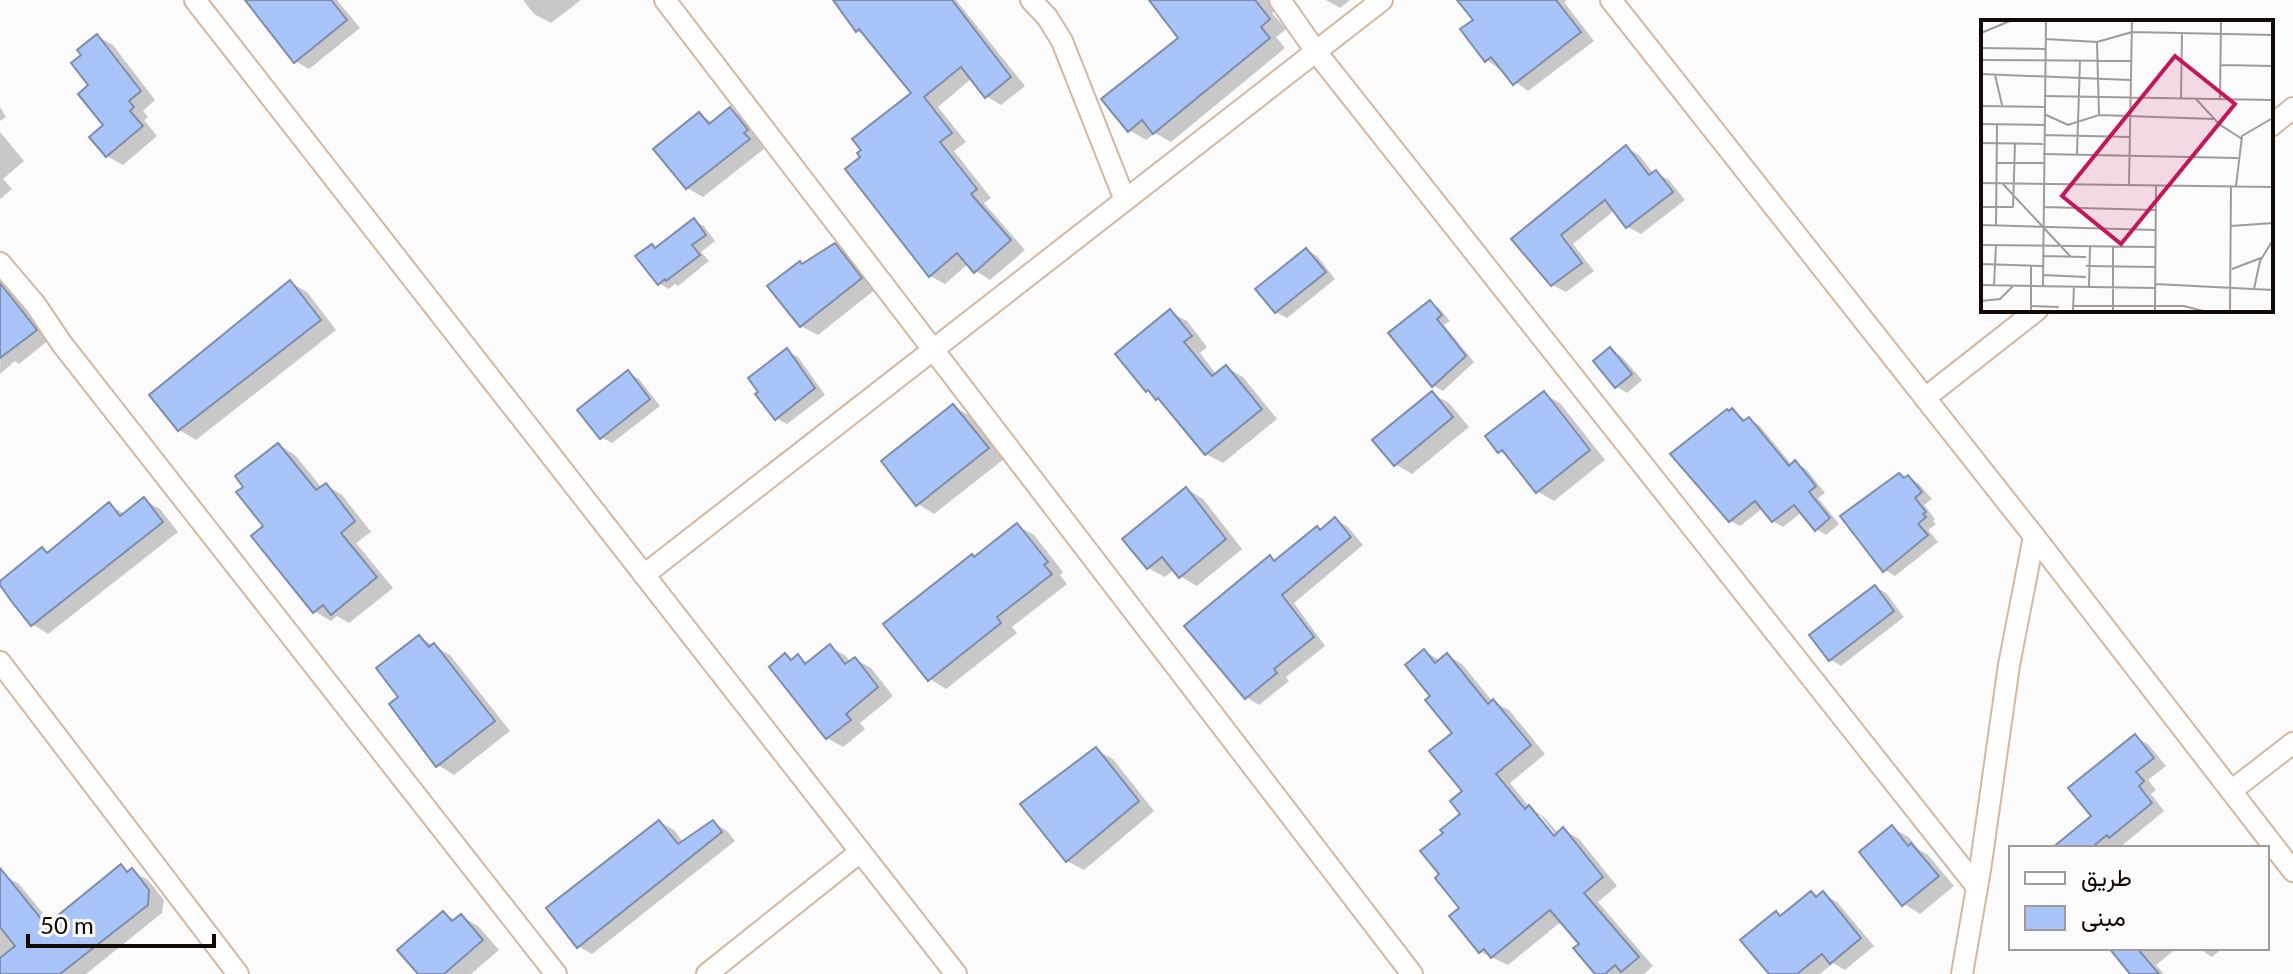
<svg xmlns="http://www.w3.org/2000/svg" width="2293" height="974" font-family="Lato,Vazirmatn,sans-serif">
<rect width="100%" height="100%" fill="#fbfbfb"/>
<!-- shadow -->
<g fill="#0003" fill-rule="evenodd">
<path d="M247,0H337L360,28L309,69L295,61Z"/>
<path d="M523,0H581L551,23L534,14Z"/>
<path d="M836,0H956L1025,86L1001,105L986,96L972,78L938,107L966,142L954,151L991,198L984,203L1025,250L990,280L976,271L969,263L945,284L930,276L863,157L914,93L868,37L857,31Z"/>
<path d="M1151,0H1270L1278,9L1272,13L1286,29L1276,37L1285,48L1171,142L1155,133L1146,140L1129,130L1180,38Z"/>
<path d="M1326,0H1350L1340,8Z"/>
<path d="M1460,0H1567L1564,2L1594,41L1528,91L1487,60L1476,20Z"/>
<path d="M97,36L113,45L155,100L143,111L148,117L144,120L157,136L123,165L107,156L106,125L91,85Z"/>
<path d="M0,107L6,117L0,121Z"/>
<path d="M730,110L746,119L762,140L759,142L764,149L703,197L687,188L700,115L714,123Z"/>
<path d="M0,132L24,161L3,179L12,189L0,199Z"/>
<path d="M1626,147L1639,155L1654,174L1656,173L1669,180L1685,200L1641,234L1628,227L1615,210L1573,244L1594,271L1566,292L1552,285L1514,239Z"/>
<path d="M694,221L704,226L715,241L701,252L709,261L678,286L675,284L669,289L659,283L652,246L657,249Z"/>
<path d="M835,245L851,255L877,288L818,335L801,326L804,266Z"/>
<path d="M1306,250L1317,256L1335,279L1287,318L1276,312Z"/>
<path d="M291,283L307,292L336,330L196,440L179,430Z"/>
<path d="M2,288L17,296L50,339L19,364L15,361L0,374Z"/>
<path d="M1430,303L1439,308L1450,321L1444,325L1474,362L1443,391L1434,386L1391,333Z"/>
<path d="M1170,312L1187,321L1207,347L1200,353L1217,375L1226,367L1243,377L1277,419L1223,463L1206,454L1164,402L1147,390Z"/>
<path d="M1610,349L1621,356L1642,380L1627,393L1616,386Z"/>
<path d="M787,351L798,357L825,395L787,424L776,418Z"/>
<path d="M628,373L639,379L660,406L612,443L601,437Z"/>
<path d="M1432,394L1449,403L1469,427L1412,474L1395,464Z"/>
<path d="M1544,394L1560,403L1605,460L1554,501L1537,491L1511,458L1499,451Z"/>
<path d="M953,406L970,416L1004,459L934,514L918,504Z"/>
<path d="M1733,411L1747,421L1749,419L1759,425L1792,465L1795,463L1806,469L1825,493L1818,498L1839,524L1826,535L1816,529L1802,512L1783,527L1773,521L1763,508L1740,526L1730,521Z"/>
<path d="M279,445L295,455L322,488L326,485L342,495L371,532L356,543L393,588L349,623L337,616L331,621L314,611L266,526Z"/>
<path d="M1908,477L1919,484L1932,499L1924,505L1935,519L1933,521L1936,524L1928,530L1938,542L1895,576L1885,570Z"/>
<path d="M1187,489L1203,499L1242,549L1197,586L1180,576L1175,569L1165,577L1148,568Z"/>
<path d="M144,500L160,509L178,532L48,634L32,624L42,549L49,553L109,505L125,514Z"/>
<path d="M1335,519L1348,527L1363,545L1294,603L1325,646L1286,677L1289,681L1259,705L1246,697L1270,558L1276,561Z"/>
<path d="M1018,526L1034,535L1063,572L1060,575L1067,584L1012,627L1017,633L946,689L930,679L975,559Z"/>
<path d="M1875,587L1886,593L1904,617L1841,666L1830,659Z"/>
<path d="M419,637L450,655L510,731L454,775L438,765L401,697Z"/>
<path d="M830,647L846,656L851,663L855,659L871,668L893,696L860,723L865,729L843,747L827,738L785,656L793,660L798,657L809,663Z"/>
<path d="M1424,651L1441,661L1447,655L1462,664L1493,702L1509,710L1545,754L1510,783L1531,809L1544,817L1559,834L1564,830L1579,839L1617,886L1598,902L1653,966L1644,974H1598L1582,944L1562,921L1508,965L1481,952L1452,916L1462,908L1442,875L1446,833L1463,814L1465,791L1455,733L1433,696ZM1534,815H1540L1561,842L1558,845Z"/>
<path d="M2135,737L2148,744L2166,766L2148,780L2156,790L2151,794L2164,811L2119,848H2055L2094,816Z"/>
<path d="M1096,750L1113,759L1154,811L1084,870L1067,861Z"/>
<path d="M660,822L674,830L683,842L713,822L727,831L735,841L592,954L578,946Z"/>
<path d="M1892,828L1909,837L1918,849L1928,855L1954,886L1920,914L1904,904Z"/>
<path d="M121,867L147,879L164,900L162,913L86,974H0V878L4,875L19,884L51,923Z"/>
<path d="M1811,893L1819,898L1823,894L1837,902L1874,946L1845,970L1833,963L1820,974H1771L1776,913L1782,917Z"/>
<path d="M443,913L456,921L461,916L478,926L499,950L471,974H420Z"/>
<path d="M2111,948H2177L2156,965L2164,974H2133Z"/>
<path d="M2198,948H2223L2212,957Z"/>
</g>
<!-- building -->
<g fill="#a9c4f9" stroke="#7f8da8" stroke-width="2">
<path d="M245,0H331L347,20L294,63Z"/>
<path d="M833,0H952L1011,77L985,98L961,67L924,97L952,133L940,142L977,189L971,194L1011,240L974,273L957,253L929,277L845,169L860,157L857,153L861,150L852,139L911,93L859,29L856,32Z"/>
<path d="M1149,0H1255L1270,19L1261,27L1270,38L1153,134L1142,120L1128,132L1101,99L1178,38Z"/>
<path d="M1457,0H1556L1581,32L1513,85L1491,57L1485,62L1460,29L1473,20Z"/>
<path d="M97,34L141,91L129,101L134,107L130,111L143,126L106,157L89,137L103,125L78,94L88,85L71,63L81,55L77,50Z"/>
<path d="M730,107L748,130L744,133L750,139L686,189L653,149L699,112L709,124Z"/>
<path d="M1626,145L1649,175L1656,170L1673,192L1626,228L1605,200L1561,235L1582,263L1551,286L1511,239Z"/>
<path d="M694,218L706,235L692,245L700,255L666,281L665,279L658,285L635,256L652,244L655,248Z"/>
<path d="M835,243L862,278L800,327L767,286L800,261L802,264Z"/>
<path d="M1306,248L1326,272L1275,313L1255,289Z"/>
<path d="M290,280L321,320L178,431L149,395Z"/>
<path d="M0,283L37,330L0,358Z"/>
<path d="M1430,300L1442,315L1437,319L1466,356L1432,387L1388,333Z"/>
<path d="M1170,309L1192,336L1184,342L1212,376L1226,365L1262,409L1205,455L1158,398L1156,400L1148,390L1146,392L1115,354Z"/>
<path d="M1610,347L1632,374L1615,388L1593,361Z"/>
<path d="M787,348L815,388L775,420L755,394L758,392L748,378Z"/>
<path d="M628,370L650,399L600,439L577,410Z"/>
<path d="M1432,391L1453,417L1394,466L1372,440Z"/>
<path d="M1544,391L1590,450L1536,493L1502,450L1498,453L1485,436Z"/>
<path d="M953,404L989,448L916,506L881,461Z"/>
<path d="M1732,408L1743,421L1749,417L1789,466L1795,460L1816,486L1809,492L1830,518L1815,531L1794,505L1772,522L1755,501L1729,522L1670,454L1727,409L1729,411Z"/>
<path d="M278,443L316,490L326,483L355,521L341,533L377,577L331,615L323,605L313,613L251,536L263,526L236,492L243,487L235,476Z"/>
<path d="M1899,473L1904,478L1908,475L1922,492L1915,498L1926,512L1923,514L1926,517L1918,524L1928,535L1883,572L1840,516Z"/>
<path d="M1186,487L1226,539L1179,578L1162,557L1147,569L1122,539Z"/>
<path d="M144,497L163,522L31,626L12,602L0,585V581L42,547L47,553L109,502L120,516Z"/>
<path d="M1335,517L1351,537L1282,595L1314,637L1274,669L1277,673L1245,699L1184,626L1270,555L1274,561L1317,526L1320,530Z"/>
<path d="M1017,523L1048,562L1044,565L1052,574L997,617L1001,623L928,681L883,624L972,554L974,557Z"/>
<path d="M1875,585L1894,611L1829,661L1809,635Z"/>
<path d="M419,635L429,647L434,643L495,721L436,767L389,704L398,697L376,668Z"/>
<path d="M830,644L845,664L855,657L878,687L846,714L851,720L826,739L769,667L785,653L791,660L798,654L805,664Z"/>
<path d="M1424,649L1435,663L1447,653L1488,704L1493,699L1531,745L1496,774L1525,809L1529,805L1554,836L1563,827L1603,877L1584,893L1639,957L1621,972L1615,965L1605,974H1595L1573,948L1579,944L1550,910L1491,958L1484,949L1479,953L1449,916L1459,908L1435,878L1439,874L1420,851L1443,833L1440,830L1460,814L1450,801L1462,791L1429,751L1452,733L1425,700L1430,696L1405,665Z"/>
<path d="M2135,734L2154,758L2136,772L2144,781L2139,786L2152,803L2109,838L2107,835L2091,848H2052L2091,816L2068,788Z"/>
<path d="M1096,747L1139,801L1066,862L1020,804Z"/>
<path d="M659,820L678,844L713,820L722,832L577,948L546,908Z"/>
<path d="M1892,825L1908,846L1911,843L1939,876L1902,906L1859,852Z"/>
<path d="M121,864L127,872L132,868L149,890L148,905L60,974H0V958L15,946L0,927V868L46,925Z"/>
<path d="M1811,891L1816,897L1823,891L1861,938L1830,964L1822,954L1797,974H1769L1740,940L1776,911L1780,916Z"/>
<path d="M443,911L452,921L461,914L483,940L444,974H418L397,950Z"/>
<path d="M2109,948H2137L2159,974H2130Z"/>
</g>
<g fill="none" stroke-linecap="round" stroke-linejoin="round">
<!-- minor casing -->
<g stroke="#d2b8a1" stroke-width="24">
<g id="minor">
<path d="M195,0L956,974"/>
<path d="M665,0L1412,974"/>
<path d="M1031,0L1047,17L1062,41L1125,200"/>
<path d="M1280,0L1317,53L1977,887"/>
<path d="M1611,0L2034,536L2293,871"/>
<path d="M2271,126L2293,108"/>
<path d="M0,263L35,304L62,344L556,974"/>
<path d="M1925,398L2037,310"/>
<path d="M644,575L1382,0"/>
<path d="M0,662L238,974"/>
<path d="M2231,791L2293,743"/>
<path d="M707,974L860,852"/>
<path d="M1962,974L1980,870L2009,665L2034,536"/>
</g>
</g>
<!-- minor -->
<use href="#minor" stroke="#fff" stroke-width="20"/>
</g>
<!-- overview -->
<g transform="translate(1981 20)">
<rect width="292" height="292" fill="#fbfbfb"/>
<path fill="none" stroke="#9e9b98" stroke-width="2" d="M0,13L29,1M64,19L116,22L118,95M292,19V170M116,22L151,12L292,15M0,28L64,29M0,40L150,41M240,45L291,46M0,54L149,60M14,55L21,85M63,76L292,80M200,78L201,13M239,78L240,1M215,79L238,104L261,119M0,86L63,87M63,94L87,105L118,95L233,99M0,104L63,105M63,115L149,117M0,123L62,124M62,134L257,138M96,134L99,40M15,143H63M0,163L292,167M21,163L89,236M148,165L151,1M255,166L261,116L290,99M0,187H32M32,187L34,123M62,187L175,190M0,205L175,210M15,205L16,104M250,206L292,203M0,225L174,227M62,236L105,237M0,244L62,246M105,246L174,247M251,249L280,238M62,255L105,257M174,264L292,270M0,265L174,268M13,265L15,225M62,265L65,1M108,266L109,227M273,269L279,241L292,220M0,281L19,279L32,266M50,286L78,287M92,286H203L222,291M50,291V246M92,291L93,266M132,291V227M174,291L175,166M249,291L250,166"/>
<path fill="#c2185b" fill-opacity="0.15" stroke="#c2185b" stroke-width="4" d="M194,36L254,84L140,224L81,176Z"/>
<rect width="292" height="292" fill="none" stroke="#130a04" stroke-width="4"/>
</g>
<!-- legend -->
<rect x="2009" y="846" width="260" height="104" fill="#fbfbfb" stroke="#9e9b98" stroke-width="2"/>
<rect x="2025" y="872" width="40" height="12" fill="#ffffff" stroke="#9e9b98" stroke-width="2"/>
<text x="2081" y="886" font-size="24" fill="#130a04">طريق</text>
<rect x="2025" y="906" width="40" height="24" fill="#a9c4f9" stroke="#9e9b98" stroke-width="2"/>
<text x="2081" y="926" font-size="24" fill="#130a04">مبنى</text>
<!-- scale -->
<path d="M28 934v12h186v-12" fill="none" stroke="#130a04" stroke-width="4"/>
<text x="40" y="934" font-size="24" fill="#130a04" stroke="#fbfbfb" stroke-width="6" paint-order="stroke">50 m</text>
</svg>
